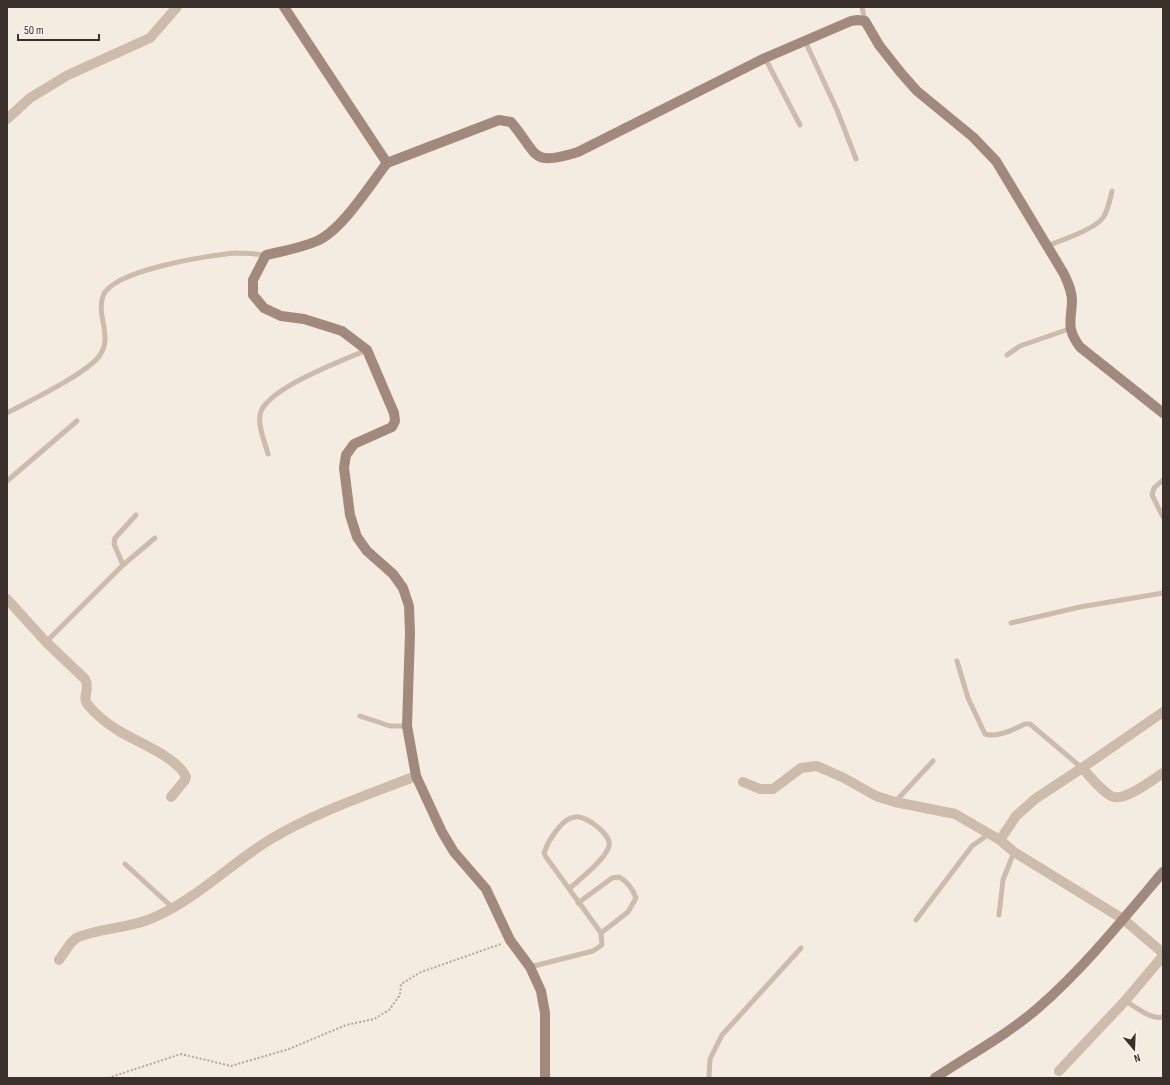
<svg xmlns="http://www.w3.org/2000/svg" width="1170" height="1085" font-family="'Sofia Sans Condensed',sans-serif">
<rect width="100%" height="100%" fill="#f4ebe1"/>
<g fill="none" stroke-linecap="round" stroke-linejoin="round">
<!-- path -->
<path stroke="#b9a596" stroke-width="2" stroke-dasharray="2 2" stroke-linecap="butt" d="M108,1078L181,1054L231,1066L289,1049L346,1025L374,1019L389,1010L400,995L401,984L421,972L501,944"/>
<!-- lane -->
<g stroke="#cdbbac" stroke-width="5">
<path d="M862,7L865,21"/>
<path d="M805,41L837,110L856,159"/>
<path d="M765,58L800,125"/>
<path d="M1047,246C1062,240 1093,230 1103,218C1108,210 1110,200 1112,191"/>
<path d="M1007,355L1020,346L1069,329"/>
<path d="M7,413C28,402 88,373 100,355C113,336 96,316 103,296C112,270 210,255 236,253C246,253 256,254 266,255"/>
<path d="M268,454C265,442 258,428 260,415C263,390 343,360 367,350"/>
<path d="M1163,480L1154,488L1152,495L1163,517"/>
<path d="M7,481L77,421"/>
<path d="M123,565L114,544L115,538L136,515"/>
<path d="M1011,623L1080,607L1163,593"/>
<path d="M46,642L123,565L155,538"/>
<path d="M957,661L968,698L985,734C998,738 1014,729 1025,724H1030L1082,768"/>
<path d="M360,716L390,726H407"/>
<path d="M895,802L933,761"/>
<path d="M125,864L173,908"/>
<path d="M578,903L612,878L619,877C627,881 633,890 636,898L628,912L601,933"/>
<path d="M999,915L1003,880L1014,852"/>
<path d="M916,920L972,846L989,834"/>
<path d="M530,967L593,951L602,945L601,933L546,857L544,853C548,841 562,818 575,817C586,815 612,835 609,846C605,860 580,879 569,889"/>
<path d="M1125,1001C1137,1007 1150,1020 1163,1017"/>
<path d="M709,1078L710,1059L722,1035L801,948"/>
</g>
<!-- street -->
<g stroke="#cdbbac" stroke-width="10">
<path d="M7,119L30,98L68,75L150,38L177,7"/>
<path d="M7,599L46,642L85,679C91,688 81,697 88,705C95,713 106,723 116,729C135,742 177,756 186,777L185,780L171,797"/>
<path d="M1082,768L1163,712"/>
<path d="M1163,773C1152,780 1123,803 1111,796C1100,790 1091,777 1082,768L1035,799L1016,816L1000,840L1014,852L1123,919L1163,953"/>
<path d="M743,782L760,789H773L801,768L817,766L844,778L876,796L895,802L955,814L1000,840"/>
<path d="M59,960L70,944L76,938C101,927 130,929 155,917C198,898 231,863 271,839C316,812 367,795 416,776"/>
<path d="M1059,1071L1125,1001L1163,956"/>
</g>
<!-- secondary -->
<g stroke="#a18a7d" stroke-width="10">
<path d="M284,7L387,163C370,185 342,230 317,241C301,248 283,251 266,255L253,280V295L264,308L281,316L304,319L342,331L367,350L394,413L395,421L392,427L354,444L346,455L344,468L350,515L357,537L367,551L393,574L403,588L409,606L410,633L407,726L416,776L442,832L454,852L486,889L510,940L530,967L541,991L545,1013V1078"/>
<path d="M387,163L499,120L511,122C539,155 530,167 578,152L765,58L851,21L858,20L865,21L879,45L901,73L917,91L973,137L996,161L1064,274C1068,283 1072,291 1072,301C1071,322 1066,328 1080,347L1163,413"/>
<path d="M935,1078C969,1055 1007,1035 1038,1008C1084,968 1124,918 1163,872"/>
</g>
</g>
<!-- border -->
<rect width="1170" height="1085" fill="none" stroke="#3b302b" stroke-width="16"/>
<!-- north arrow -->
<g transform="translate(1134 1049) rotate(161)" stroke="#fbf5ee" stroke-width="3" paint-order="stroke">
<path d="M0-3L7 15L0 10L-7 15Z" fill="#3b302b"/>
<text y="-6" font-size="11" font-weight="bold" text-anchor="middle" fill="#3b302b">N</text>
</g>
<!-- scale -->
<path d="M18 34v6h81v-6" fill="none" stroke="#3b302b" stroke-width="2"/>
<text x="24" y="34" font-size="12" fill="#3b302b" stroke="#fbf5ee" stroke-width="3" paint-order="stroke">50 m</text>
</svg>
